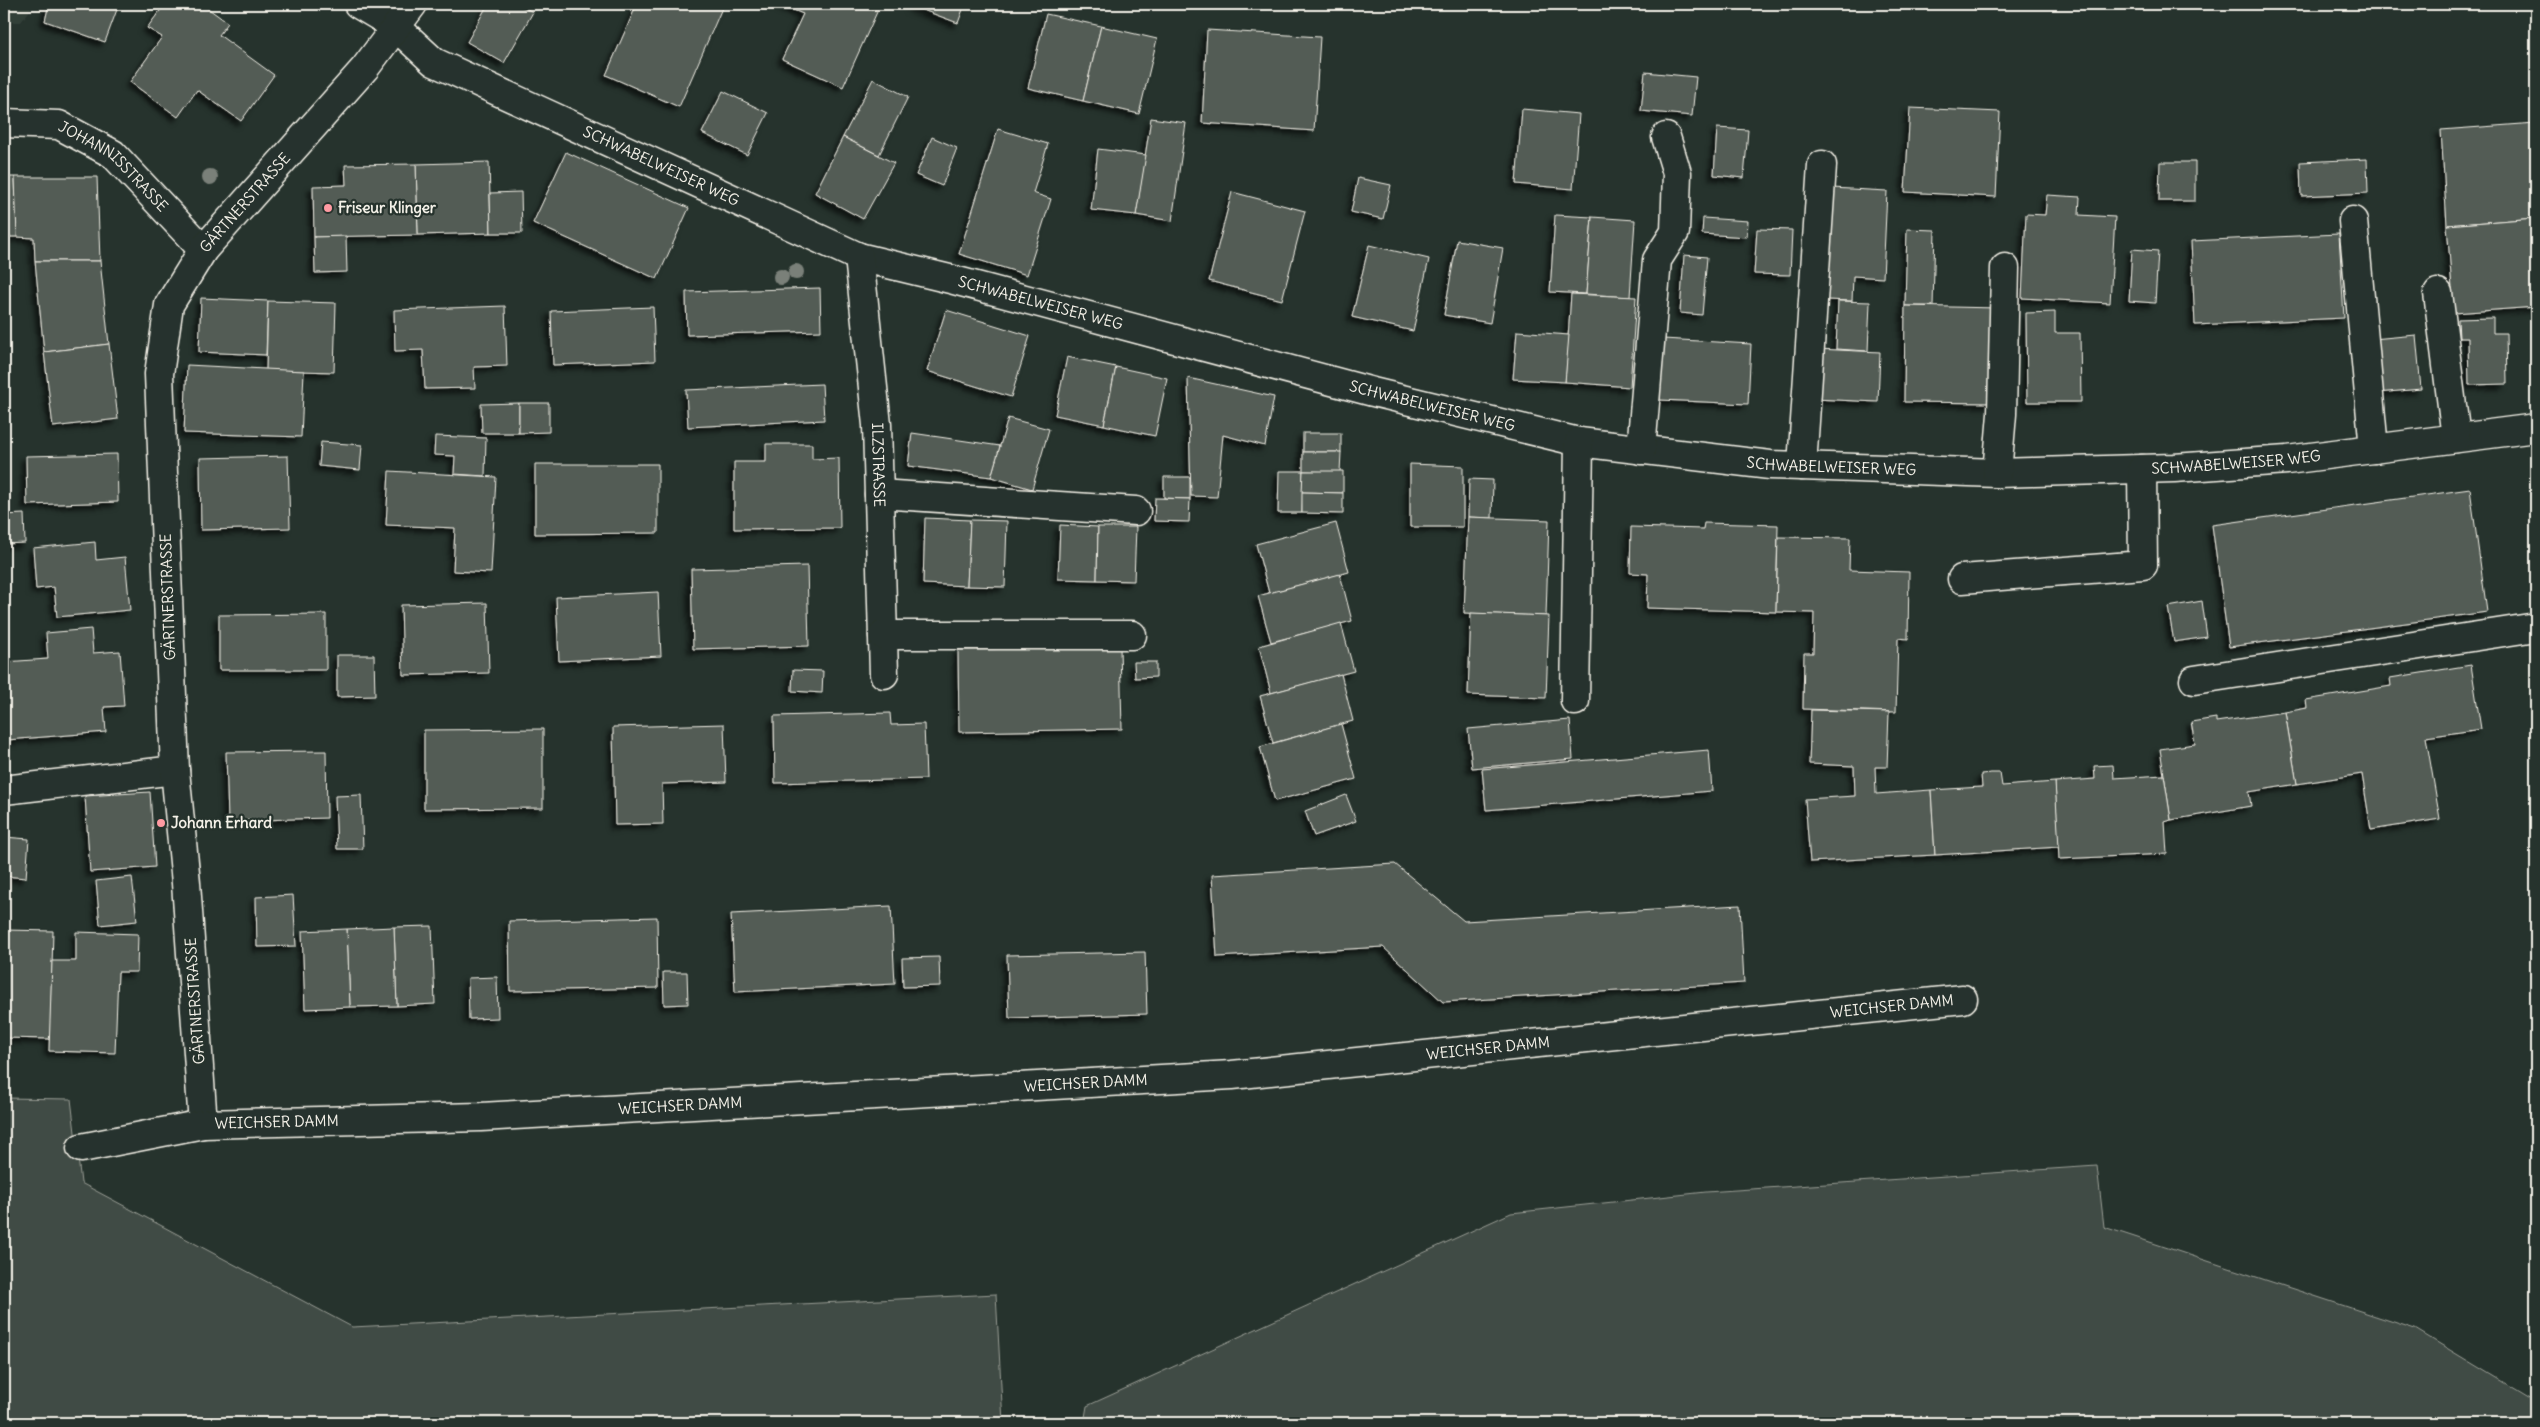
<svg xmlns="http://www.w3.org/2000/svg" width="2540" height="1427" font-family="Delius,sans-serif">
<defs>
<filter id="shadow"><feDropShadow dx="-4.5" dy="4.5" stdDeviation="2.5" flood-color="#0009"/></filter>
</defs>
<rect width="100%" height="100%" fill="#26332d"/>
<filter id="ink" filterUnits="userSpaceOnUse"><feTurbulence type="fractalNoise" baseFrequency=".02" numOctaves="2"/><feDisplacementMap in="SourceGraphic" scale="10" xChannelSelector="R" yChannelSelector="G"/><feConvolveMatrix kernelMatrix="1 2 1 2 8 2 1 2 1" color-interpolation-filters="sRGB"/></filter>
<g filter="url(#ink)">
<!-- built -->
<path fill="#333f39" d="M4,4H35L21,22H4Z"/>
<!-- green -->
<g fill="#414b45" stroke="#9a9e96">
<path d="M4,1098L71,1099L81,1183L352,1327L996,1294L1003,1423H4Z"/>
<path d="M2097,1166L2104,1227L2415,1329L2536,1402V1423H1084L1087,1406L1511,1213L1706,1192Z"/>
</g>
<!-- building -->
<g fill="#525c55" stroke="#f4f1e8" filter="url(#shadow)">
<path d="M49,4H119L105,42L45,21Z"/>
<path d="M165,4H202L228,23L219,35L274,75L241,121L197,90L178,117L130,82L162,37L147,28Z"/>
<path d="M488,4H517L533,12L504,63L467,42Z"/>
<path d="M637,4H711L722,8L679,107L606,75Z"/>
<path d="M779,4H859L877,12L843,87L782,59L803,14Z"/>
<path d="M913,4H965L958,23L912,6Z"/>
<path d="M1046,14L1101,26L1083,101L1028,88Z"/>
<path d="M1101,26L1157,39L1139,114L1083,101Z"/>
<path d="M1207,30L1320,37L1314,131L1202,123Z"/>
<path d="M1645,72L1696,77L1692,116L1641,111Z"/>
<path d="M873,79L908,97L879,155L843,137Z"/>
<path d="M723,91L768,113L747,155L702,133Z"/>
<path d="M1910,108L2000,112L1996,197L1905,192Z"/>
<path d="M1522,109L1579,114L1573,189L1516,184Z"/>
<path d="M1151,118L1186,123L1172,221L1136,215Z"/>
<path d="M2536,123V218L2447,225L2441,130Z"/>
<path d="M1717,128L1748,130L1744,178L1714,175Z"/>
<path d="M998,129L1048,144L1033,193L1051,199L1027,275L959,254Z"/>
<path d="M843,137L894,163L863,219L815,193Z"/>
<path d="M932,137L957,148L942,186L916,175Z"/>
<path d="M1098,149L1146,155L1136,215L1091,210Z"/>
<path d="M566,152L689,208L657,279L533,223Z"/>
<path d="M2367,159L2368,193L2301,196L2300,162Z"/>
<path d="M489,162L491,233L418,235L416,164Z"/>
<path d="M2160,162H2195V201H2159Z"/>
<path d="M416,164L418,235L314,237L313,186L346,185L345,165Z"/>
<path d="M4,177H15L17,237H4Z"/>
<path d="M15,177H97L100,261H35L34,238L17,237Z"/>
<path d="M1358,178L1391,185L1383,219L1351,212Z"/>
<path d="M1832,188L1887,191L1883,278L1853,276L1852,301L1827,300Z"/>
<path d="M521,192L522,233H491L490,193Z"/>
<path d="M1232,192L1305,211L1282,300L1209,281Z"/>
<path d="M2047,195L2080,197L2079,215L2115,217L2110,303L2022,298L2026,214L2045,215Z"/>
<path d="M1555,215L1592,217L1586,294L1550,292Z"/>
<path d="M1592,217L1635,220L1630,297L1586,294Z"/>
<path d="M1703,218L1748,221L1747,237L1702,234Z"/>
<path d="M2536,218V307L2454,313L2447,225Z"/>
<path d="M1757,229L1792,230L1790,275L1754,274Z"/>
<path d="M1907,229L1935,230L1933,306H1905Z"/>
<path d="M2339,234L2344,318L2195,325L2191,241Z"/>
<path d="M346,236L347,272L315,273L314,237Z"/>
<path d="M1457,240L1503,248L1490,323L1444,315Z"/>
<path d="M1369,245L1429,259L1413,331L1352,317Z"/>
<path d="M2132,249L2158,251L2155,303L2129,301Z"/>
<path d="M1684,255L1707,257L1702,315L1680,313Z"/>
<path d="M35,261H100L109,344L44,352Z"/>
<path d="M820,288L821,331L687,335L686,292Z"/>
<path d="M1571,294L1636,297L1630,387L1565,382Z"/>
<path d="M201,298L268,301L266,355L199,352Z"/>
<path d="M268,301L336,303L334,372L266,370Z"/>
<path d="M1838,301L1870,302L1868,351L1836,349Z"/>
<path d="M505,306L507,366L474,367L475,388L425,389L423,350L395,351L394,310Z"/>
<path d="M1905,306L1997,308L1995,403L1904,402Z"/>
<path d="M653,307L655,361L553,365L551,311Z"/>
<path d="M946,310L1030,336L1011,397L927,371Z"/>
<path d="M2055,312V333H2080L2081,402H2027L2026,313Z"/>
<path d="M2493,318V333H2506L2507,384L2469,385L2468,338H2459L2458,319Z"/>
<path d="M1517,331L1569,335L1565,382L1513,379Z"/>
<path d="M2416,335L2421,389L2377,393L2373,339Z"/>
<path d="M1663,339L1751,344L1748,404L1660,400Z"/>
<path d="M109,344L118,419L53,427L44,352Z"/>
<path d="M1817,349L1880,352L1878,402L1814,399Z"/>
<path d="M1067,357L1116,367L1104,425L1055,415Z"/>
<path d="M187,365L304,371L301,437L184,433Z"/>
<path d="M1116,367L1167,378L1155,436L1104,425Z"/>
<path d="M1188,378L1274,397L1265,446L1223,435L1217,497L1191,496Z"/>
<path d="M822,384L824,420L688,427L686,390Z"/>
<path d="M519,403V433H482L481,404Z"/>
<path d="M519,403H549V432L519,433Z"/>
<path d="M1008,418L1049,429L1032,489L991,477Z"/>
<path d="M912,433L1000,446L991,477L908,466Z"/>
<rect x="1303" y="433" width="38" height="19"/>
<path d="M435,436L486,438L485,476L454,474L455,456L434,455Z"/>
<path d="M321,442L362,445L360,470L319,466Z"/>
<path d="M766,444H812V459L839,458L840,528L734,529V462H766Z"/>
<path d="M1303,452H1341L1340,472L1303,471Z"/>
<path d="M117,454L118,502L27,505L26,456Z"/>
<path d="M288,456L290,528L201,530L200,458Z"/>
<path d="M535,464H658V533L535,534Z"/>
<path d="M1410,464L1463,466V527H1410Z"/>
<path d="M389,471L496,477L491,573L453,571L455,528L386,525Z"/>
<path d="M1279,471H1303L1302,513H1278Z"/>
<path d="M1303,471H1343V493L1302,492Z"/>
<path d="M1164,477H1190V499L1164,498Z"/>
<path d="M1469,479L1493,480L1492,518L1468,517Z"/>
<path d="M2470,489L2487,612L2229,647L2212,525Z"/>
<path d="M1302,492L1343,493V514L1302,513Z"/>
<path d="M1155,498L1190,499L1189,522L1154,521Z"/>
<path d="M24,514L25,543L4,544V515Z"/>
<path d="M1468,517L1549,520L1546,616L1464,613Z"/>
<path d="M925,518L970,520L967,586L923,584Z"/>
<path d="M970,520L1007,521L1005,587L967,586Z"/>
<path d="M1336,523L1349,572L1269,593L1256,544Z"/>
<path d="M1704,523L1778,525L1776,612L1647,608L1648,574L1630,573L1631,527L1703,529Z"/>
<path d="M1060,525L1098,527L1097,580L1058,579Z"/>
<path d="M1098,527H1136L1134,581L1097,580Z"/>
<path d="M1778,537L1850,538L1849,570L1909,572L1908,639L1898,638L1896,712L1803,709L1804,653H1813L1814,613L1776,612Z"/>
<path d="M95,542L96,560L125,557L130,610L57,617L54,587L36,589L33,548Z"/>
<path d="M807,566L809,646L693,649L691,569Z"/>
<path d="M1340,574L1352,621L1271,642L1258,596Z"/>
<path d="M658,592L661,656L559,661L556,597Z"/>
<path d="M2202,601L2207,637L2174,642L2168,607Z"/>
<path d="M487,603L489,673L403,675L401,605Z"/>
<path d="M1471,613L1549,616L1546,698L1468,695Z"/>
<path d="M326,614V670H219V615Z"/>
<path d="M1341,623L1354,671L1271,693L1259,646Z"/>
<path d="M91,629L93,653L120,651L124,706L104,707L106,732L7,740L4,662L48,659L46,633Z"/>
<path d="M1120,648L1122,729L959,732L958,650Z"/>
<path d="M337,655H374L375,696L337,697Z"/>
<path d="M1134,662H1156V677L1135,678Z"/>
<path d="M2471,665L2481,729L2426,737L2440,819L2371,830L2362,774L2297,784L2285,712L2307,708L2306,700L2391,686L2390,678Z"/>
<path d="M793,670L823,671L822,693L792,691Z"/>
<path d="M1341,674L1353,721L1273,743L1260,696Z"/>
<path d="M1811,710L1889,712L1887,767H1875L1876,794L1931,790L1935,855L1810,862L1805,799L1855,796L1854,766L1809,764Z"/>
<path d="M2285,712L2297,784L2249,792L2251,806L2171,820L2160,749L2195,744L2191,722L2216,718V722Z"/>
<path d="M890,713L891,725L924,724L926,779L775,783L774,716Z"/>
<path d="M1570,720L1573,759L1472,768L1468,729Z"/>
<path d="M724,724L726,782L662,784L663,824L615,825L613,727Z"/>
<path d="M1341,724L1356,779L1275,801L1260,747Z"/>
<path d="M543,729V808L424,809V730Z"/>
<path d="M1709,750L1712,791L1486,810L1482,769Z"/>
<path d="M326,751L327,818L228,821L226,752Z"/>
<path d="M2113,765L2114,778L2164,775L2171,820L2165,822L2167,854L2059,859L2055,782L2095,779L2094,766Z"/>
<path d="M1991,773H2000L2002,786L2055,782L2059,847L1935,855L1931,790L1982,787L1981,774Z"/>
<path d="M150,792L155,867L90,872L85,796Z"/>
<path d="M361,795L363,849H337L335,796Z"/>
<path d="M1346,795L1356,821L1314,836L1305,811Z"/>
<path d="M4,837L29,839L26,878L4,876Z"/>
<path d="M1395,864L1464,921L1740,905L1744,983L1443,1002L1383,947L1217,957L1212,875Z"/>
<path d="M132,877L137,921L100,925L96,881Z"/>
<path d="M293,895L296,946L257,947L256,897Z"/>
<path d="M891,906L895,984L735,992L731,914Z"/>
<path d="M657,917L658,988L510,991L509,921Z"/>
<path d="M432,926L435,1004L397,1006L394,927Z"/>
<path d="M394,927L397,1006L350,1007L347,929Z"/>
<path d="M347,929L350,1007L305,1009L302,931Z"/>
<path d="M4,930L53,931L50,1039L4,1038Z"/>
<path d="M76,932L138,934L137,972H118L115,1053L49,1051L52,961H76Z"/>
<path d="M1145,952L1147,1014L1009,1018L1007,955Z"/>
<path d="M939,957L940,986L903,987L902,958Z"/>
<path d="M663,972H687L688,1004L664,1005Z"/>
<path d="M497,977L498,1018L469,1019L468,978Z"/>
</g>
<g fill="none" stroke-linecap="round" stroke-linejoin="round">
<!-- minor casing -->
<g stroke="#f4f1e8" stroke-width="31">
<g id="minor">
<path id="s1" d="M358,4L395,26L434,62L859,257L954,280L1373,392L1579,442L1770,465L1997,473L2174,468L2287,460L2536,428"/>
<path id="s2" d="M4,123L59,125L113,154L203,250"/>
<path d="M2353,221L2374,449"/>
<path id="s3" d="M859,257L877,425L884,674"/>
<path d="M2438,293L2456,438"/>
<path d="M1641,450L1657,260L1675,232L1677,173L1666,137"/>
<path d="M1802,466L1822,165"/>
<path d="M1997,473L2002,414L2005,268"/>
<path d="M879,494L1136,511"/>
<path d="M1962,579L2143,565L2142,469"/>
<path d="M883,635H1132"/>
<path d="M2194,680L2536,627"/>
<path d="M1575,701L1579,442"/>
<path d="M4,790L175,770"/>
<path id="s4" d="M203,1124L186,883L175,770L159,374L169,305L203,250L365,68L413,4"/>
<path id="s5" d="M81,1148L203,1124L481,1117L1232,1075L1963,999"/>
</g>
</g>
<!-- minor -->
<use href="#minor" stroke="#26332d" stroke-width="28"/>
</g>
<!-- trees -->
<g fill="#7a8079">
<circle cx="210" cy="177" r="8"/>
<circle cx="796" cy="272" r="8"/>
<circle cx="781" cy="277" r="8"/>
</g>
</g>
<!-- markers -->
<g fill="#ff9aa2" stroke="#26332d" stroke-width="2">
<circle cx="328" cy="208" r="5"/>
<circle cx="161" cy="823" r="5"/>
</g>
<g text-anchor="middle" stroke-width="4.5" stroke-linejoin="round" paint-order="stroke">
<!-- street labels -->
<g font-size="15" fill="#f4f1e8" stroke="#26332d">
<text dy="5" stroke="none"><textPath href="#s1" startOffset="346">SCHWABELWEISER WEG</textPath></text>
<text dy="5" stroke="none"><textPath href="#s2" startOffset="124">JOHANNISSTRASSE</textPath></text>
<text dy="5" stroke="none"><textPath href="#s4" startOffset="949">GÄRTNERSTRASSE</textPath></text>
<text dy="5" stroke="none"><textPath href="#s1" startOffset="751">SCHWABELWEISER WEG</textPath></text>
<text dy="5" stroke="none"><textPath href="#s1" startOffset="1156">SCHWABELWEISER WEG</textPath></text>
<text dy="5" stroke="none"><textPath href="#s1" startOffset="1966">SCHWABELWEISER WEG</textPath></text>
<text dy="5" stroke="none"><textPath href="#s3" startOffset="209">ILZSTRASSE</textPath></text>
<text dy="5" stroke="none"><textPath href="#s1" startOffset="1561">SCHWABELWEISER WEG</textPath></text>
<text transform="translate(168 597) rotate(-92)" y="5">GÄRTNERSTRASSE</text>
<text transform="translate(195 1001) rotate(-94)" y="5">GÄRTNERSTRASSE</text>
<text dy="5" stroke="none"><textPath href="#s5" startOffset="1818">WEICHSER DAMM</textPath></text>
<text dy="5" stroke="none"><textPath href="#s5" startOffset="1412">WEICHSER DAMM</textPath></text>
<text dy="5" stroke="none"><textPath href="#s5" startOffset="1008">WEICHSER DAMM</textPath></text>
<text dy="5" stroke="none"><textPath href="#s5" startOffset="602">WEICHSER DAMM</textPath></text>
<text dy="5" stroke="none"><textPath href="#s5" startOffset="198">WEICHSER DAMM</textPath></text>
</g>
<!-- poi labels -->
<g font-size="15" font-weight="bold" fill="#f4f1e8" stroke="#26332d" text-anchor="start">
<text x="338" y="213">Friseur Klinger</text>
<text x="171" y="828">Johann Erhard</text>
</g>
</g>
<!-- margin -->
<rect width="2540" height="1427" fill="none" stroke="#26332d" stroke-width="20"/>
<rect x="10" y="10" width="2520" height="1407" fill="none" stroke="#f4f1e8" stroke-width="2" filter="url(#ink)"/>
</svg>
